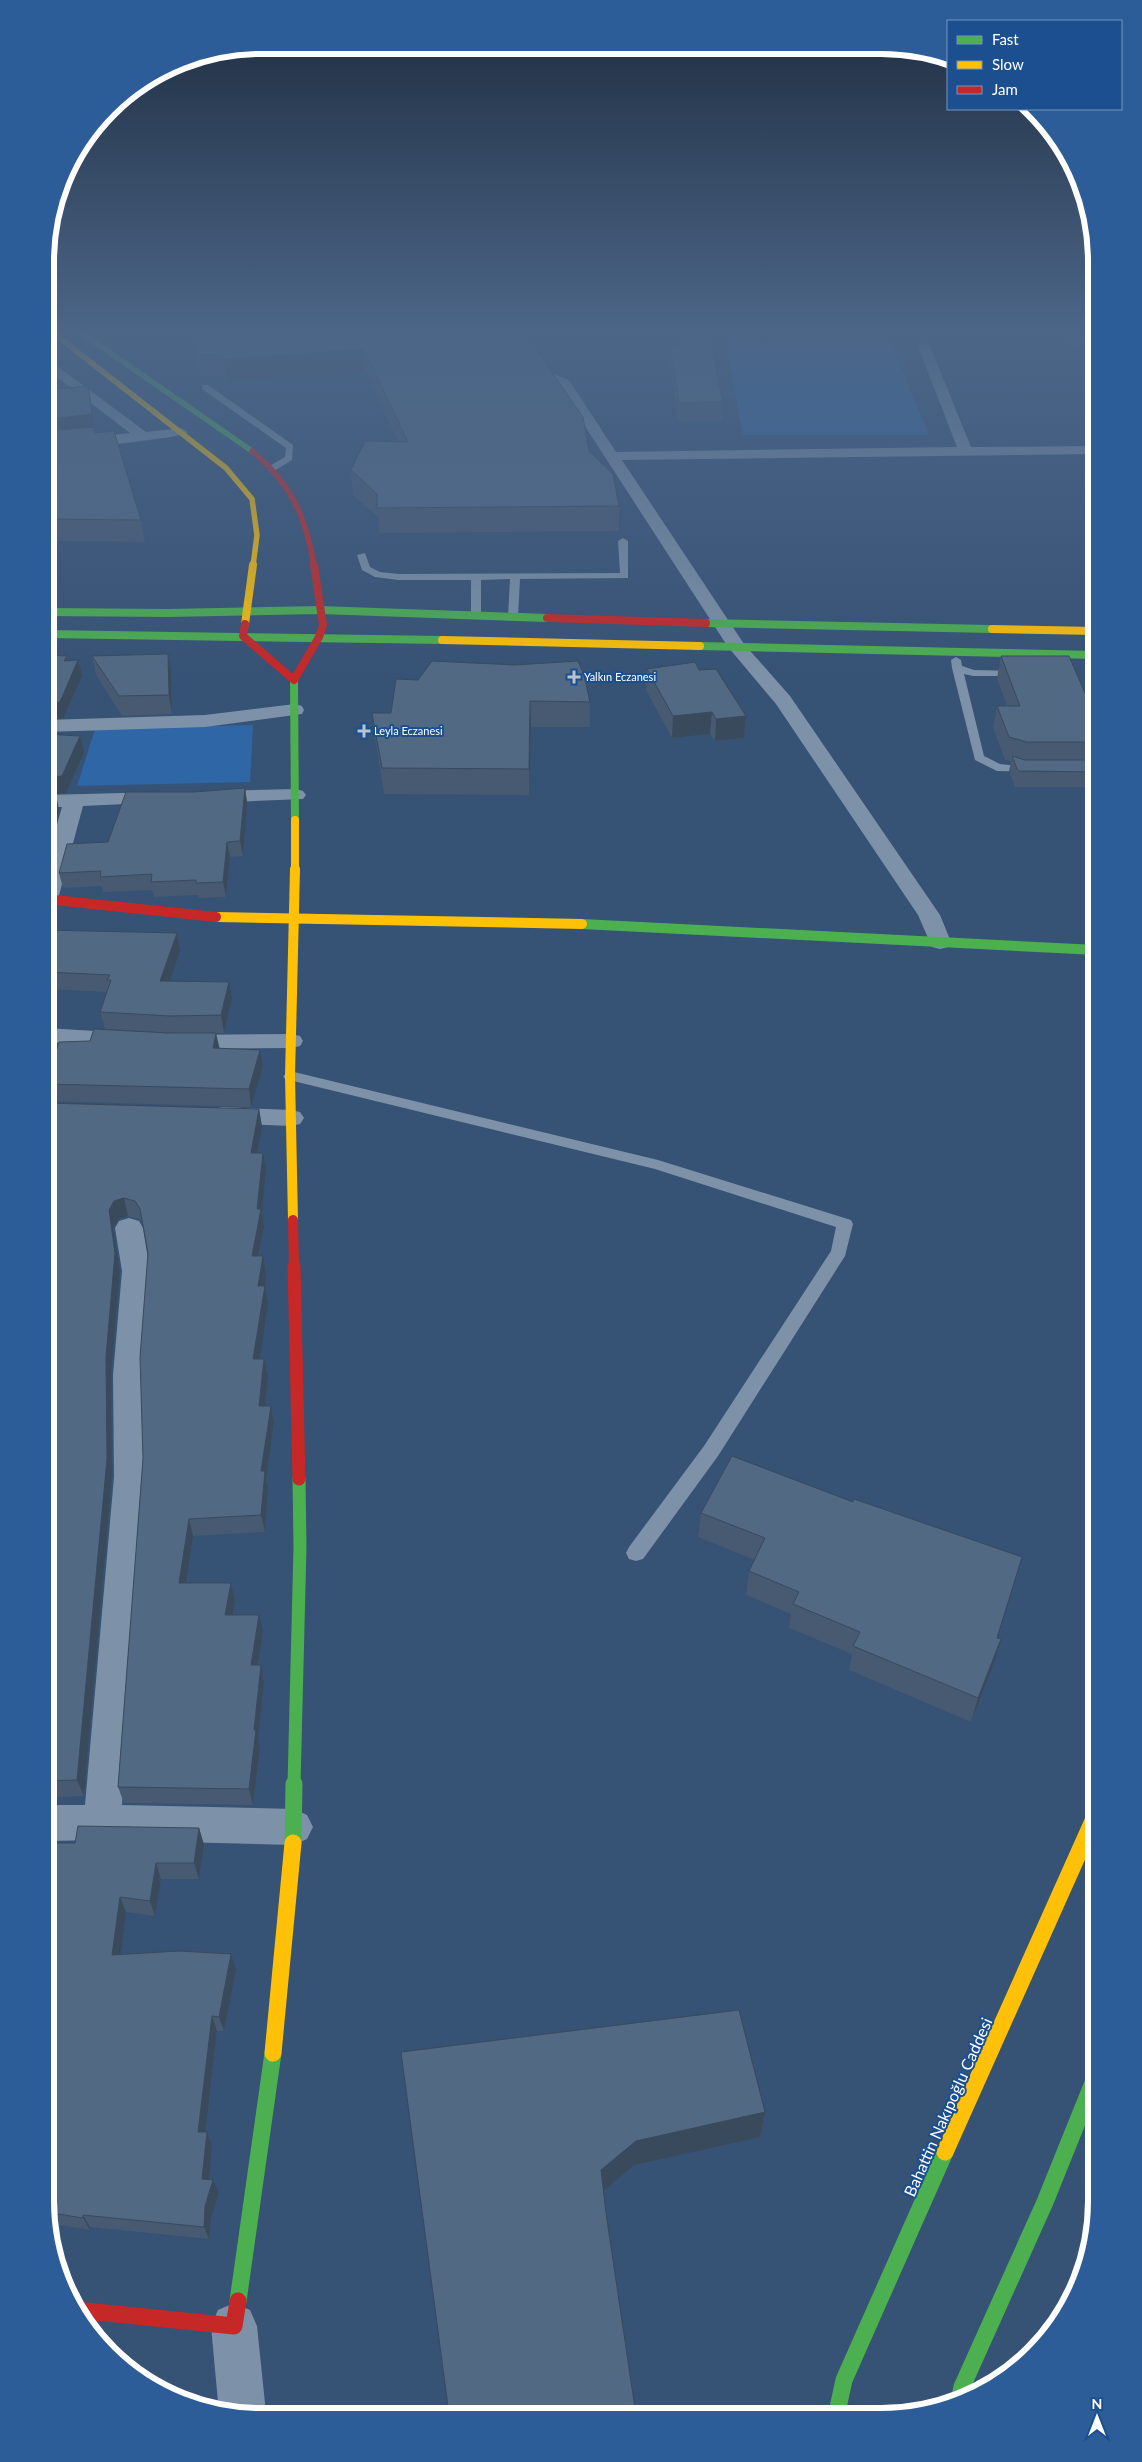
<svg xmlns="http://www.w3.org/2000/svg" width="1142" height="2462" font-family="Lato,sans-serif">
<rect width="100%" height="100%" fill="#365274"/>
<!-- green -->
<g fill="#2f66a5">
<path d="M726,343H891L929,435H743Z"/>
<path d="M253,725L250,782L77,786L95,729Z"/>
</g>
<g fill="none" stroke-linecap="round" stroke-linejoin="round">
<!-- lane -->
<g fill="#7d92a8" fill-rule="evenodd">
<path d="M202,385H208L293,445L292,460L274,471H268V467L285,457L286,448L202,389Z"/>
<path d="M623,538L628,541V578L520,579L518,617L513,620L508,617L510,579L481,580V616L476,619L471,616V580H399L375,577L362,570L357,555L365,553L370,567L380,572L399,574L620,573L618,541Z"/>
<path d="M956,657L961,660L962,666L974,670L1023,671V675L1019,676H973L964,674L984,756L1000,764L1036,768V772L997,771L975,760L952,668L951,660Z"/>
<path d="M290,1071L658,1160L851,1220L853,1224L845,1256L718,1456L643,1559L636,1561L629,1559L626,1553L629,1547L704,1446L831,1251L836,1227L655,1169L285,1079L283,1076Z"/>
</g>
<!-- street -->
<g fill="#7d92a8" fill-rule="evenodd">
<path d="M924,342L930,346L971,447L1097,446V454L622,460L744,644L790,696L940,915L951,942L948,947L940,949L932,947L918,915L776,704L728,647L559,386L539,375L546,371L569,380L616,452L957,447L918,346Z"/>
<path d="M45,357L146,432L181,428L188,432C182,439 64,449 45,451V443L130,433L45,368Z"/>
<path d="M50,629L56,630L59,634L51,650L45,651V630Z"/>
<path d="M295,704L302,706L304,710L302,714L205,727L45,732V720L205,715Z"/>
<path d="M296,789L303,791L306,795L303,799L209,803L202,801L199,797L202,793L209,791Z"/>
<path d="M161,792L168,794L171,798L168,802L83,806L58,899L55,904L45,905V866L62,807H45V795Z"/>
<path d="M45,1028L130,1033L139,1035L142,1040L139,1045L130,1047L45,1042Z"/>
<path d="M291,1034L300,1036L303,1041L300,1046L291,1048L180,1049L171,1047L168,1042L171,1037L180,1035Z"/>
<path d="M222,1107L291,1110L300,1112L304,1118L300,1124L291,1126L222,1123L213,1121L209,1115L213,1109Z"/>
<path d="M129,1218L139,1221L143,1228L150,1271L143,1375L146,1477L122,1805L294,1809L307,1815L313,1827L307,1839L294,1845L102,1840L45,1841V1805H85L114,1477L113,1375L122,1271L115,1228L119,1221Z"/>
<path d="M234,2303L250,2310L257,2326L266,2413H219L211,2326L218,2310Z"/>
</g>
<!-- fast-far4 -->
<path stroke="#4caf50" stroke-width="5.5" d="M80,332L252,451"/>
<!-- fast-far3 -->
<g stroke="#4caf50" stroke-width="8">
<path d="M45,612L168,613L320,610L547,618"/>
<path d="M706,623L992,629"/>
<path d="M45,634L442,640"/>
<path d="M700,646L1097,655"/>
<path d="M294,680L295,820"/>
</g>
<!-- fast-far2 -->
<path stroke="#4caf50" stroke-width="10" d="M582,924L1097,950"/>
<!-- fast-far1 -->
<path stroke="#4caf50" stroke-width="13" d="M294,1785L300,1547L299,1479"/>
<!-- fast -->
<g stroke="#4caf50" stroke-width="17">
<path d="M293,1843L294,1784"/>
<path d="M238,2301L273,2053"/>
<path d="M959,2400L962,2387L1045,2202L1097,2073"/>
<path d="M836,2417L844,2380L945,2152"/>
</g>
<!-- slow-far3 -->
<path stroke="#ffc107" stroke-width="5.5" d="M52,332L226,468L252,499L257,535L253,566"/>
<!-- slow-far2 -->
<g stroke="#ffc107" stroke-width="8">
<path d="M245,624L253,565"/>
<path d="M992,629L1097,631"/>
<path d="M442,640L700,646"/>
<path d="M295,820V870"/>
</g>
<!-- slow-far1 -->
<g stroke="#ffc107" stroke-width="10">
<path d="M216,917L582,924"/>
<path d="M293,1220L290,1076L295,869"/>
</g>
<!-- slow -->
<g stroke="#ffc107" stroke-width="17">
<path d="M273,2053L293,1843"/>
<path d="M945,2152L1097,1812"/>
</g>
<!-- jam-far4 -->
<path stroke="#c62828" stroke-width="5.5" d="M252,451C291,484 306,516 314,566"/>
<!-- jam-far3 -->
<g stroke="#c62828" stroke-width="8">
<path d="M547,618L706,623"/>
<path d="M245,624L243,636L294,680L319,637L323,625L314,565"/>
</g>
<!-- jam-far2 -->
<g stroke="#c62828" stroke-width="10">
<path d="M45,899L216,917"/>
<path d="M293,1220L294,1267"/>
</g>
<!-- jam-far1 -->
<path stroke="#c62828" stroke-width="13" d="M294,1266L299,1479"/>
<!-- jam -->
<path stroke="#c62828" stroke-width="17" d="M76,2310L234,2326L238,2301"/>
</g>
<!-- wall -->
<g fill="#475a72">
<path d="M169,332H524L589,451L619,506V531L379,533L378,517L353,495L351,470L398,442L365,371L227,382L225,376L201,377L193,353L174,354Z"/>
<path d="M1063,332H1097V348L1069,347Z"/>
<path d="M684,337L723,402L722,421H678L669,362L670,345H683Z"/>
<path d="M45,358L51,378L50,389L88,386L96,432L141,520L145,542L49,541L45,547V493H48Z"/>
<path d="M92,656L171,673L172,714L122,716L96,675Z"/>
<path d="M1001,656L1097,721V787H1015L1009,771L1011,761L1005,760L993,728L997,706H1007L997,678Z"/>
<path d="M647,669L699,670L746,716L744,738L715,741L710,734L672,738L646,690Z"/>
<path d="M396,679L590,702V727H531L529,795L384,794L375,738L372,713H391Z"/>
<path d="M245,788L247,803L243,856L230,857L226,897L199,898L198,895L154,897L152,890L103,892L102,886L63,888L59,873L108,842L194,792Z"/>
<path d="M45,930L177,933L180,951L170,981L232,999L224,1033H173L105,1029L100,1012L107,992L45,989Z"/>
<path d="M45,1048L57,1049H219L263,1067L251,1107L45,1101Z"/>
<path d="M45,1103L259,1109L262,1127L257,1153H263L266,1170L262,1212L264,1227L259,1256L266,1274L265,1286L268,1304L259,1359H264L268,1377L265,1406H271L274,1423L266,1479L268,1488L265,1532L193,1536L187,1583H231L235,1600L233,1615L263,1632L258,1665H261L264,1682L258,1739L260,1747L253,1805L124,1803L118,1787L143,1459L148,1253L143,1224L140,1219L128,1216L118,1219L113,1228L120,1271L111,1375L112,1477L84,1796L45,1798Z"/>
<path d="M732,1456L997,1638L994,1663L971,1722L849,1670L852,1654L789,1628L791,1614L746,1595L749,1571L755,1560L698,1537L701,1513Z"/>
<path d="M199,1828L204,1845L199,1879H161L155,1916L126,1912L121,1954L236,1970L224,2031H217L206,2132H207L212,2146L209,2179L213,2180L219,2193L211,2218L209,2239L90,2227V2230L48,2223L45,2201L75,1843Z"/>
</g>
<!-- shaded-wall -->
<g fill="#394a5c">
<path d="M171,332H190L193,353L174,354Z"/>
<path d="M364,349L365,371L227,382L224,359Z"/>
<path d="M47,358L51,378L47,405L45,406V370Z"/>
<path d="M88,386L96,435L45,441V420Z"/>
<path d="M45,527L49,541L45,547Z"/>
<path d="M168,654L171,673L172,714L169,695Z"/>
<path d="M78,660L82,676L63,718L53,719L56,734L49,750L45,736V703Z"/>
<path d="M530,701L531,727L529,795V769Z"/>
<path d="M712,712L710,734L672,738L673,716Z"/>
<path d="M746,716L744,738L715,741L716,719Z"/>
<path d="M80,736L84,752L66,793L56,794L59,810L45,858V778Z"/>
<path d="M245,788L247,803L243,856L240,841Z"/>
<path d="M227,842L230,857L226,897L223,882Z"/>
<path d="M177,933L180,951L164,999L160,981Z"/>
<path d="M229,982L232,999L224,1033L221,1015Z"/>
<path d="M216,1033L220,1050L213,1048Z"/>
<path d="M260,1050L263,1067L251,1107L249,1089Z"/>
<path d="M259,1109L262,1127L254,1171L251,1153Z"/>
<path d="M263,1153L266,1170L262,1212L264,1227L255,1274L252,1256Z"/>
<path d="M124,1198L128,1216L118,1219L113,1228L120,1271L111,1375L112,1477L84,1796L77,1780L106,1357L109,1210L114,1201Z"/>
<path d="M263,1256L266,1274L265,1286L268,1304L257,1377L253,1359L258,1286Z"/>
<path d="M264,1359L268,1377L263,1424L259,1406Z"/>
<path d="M271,1406L274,1423L266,1479L268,1488L265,1532L261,1515V1471Z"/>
<path d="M189,1519L193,1536L184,1600L179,1583Z"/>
<path d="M231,1583L235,1600L230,1632L225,1615Z"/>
<path d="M259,1615L263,1632L255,1682L251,1665Z"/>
<path d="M1001,1639L994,1663L971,1722L978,1698Z"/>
<path d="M261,1665L264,1682L258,1739L260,1747L253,1805L249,1789L254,1730Z"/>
<path d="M199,1828L204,1845L199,1879L194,1863Z"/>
<path d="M156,1863L161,1879L155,1916L150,1901Z"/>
<path d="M120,1897L126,1912L119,1970L112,1955Z"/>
<path d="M231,1954L236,1970L224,2031L219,2017Z"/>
<path d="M212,2016L217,2031L204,2146L198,2132Z"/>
<path d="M765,2112L760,2137L634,2165L600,2194L601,2170L636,2141Z"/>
<path d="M207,2132L212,2146L208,2192L202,2179Z"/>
<path d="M213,2180L219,2193L211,2218L209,2239L204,2227L205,2206Z"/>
<path d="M83,2215L90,2227V2230L83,2218Z"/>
</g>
<!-- building -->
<g fill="#526984" stroke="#394a5c">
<path d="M190,332H524L583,417L589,451L613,474L619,506L377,508V494L351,470L365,441L408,442L364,349L224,359L222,354L198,355Z"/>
<path d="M684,337H710L723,402L679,403L670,345H685Z"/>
<path d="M45,358H47L45,370Z"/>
<path d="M88,386L92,414L45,420V390Z"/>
<path d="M94,427L95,433L114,431L141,520L45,519V493H48L45,480V431Z"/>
<path d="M168,654L169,695L119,696L92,656Z"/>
<path d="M45,655L67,656L64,661L78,660L60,702L45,703Z"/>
<path d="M1001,656H1069L1097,721V742H1027L1009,737L997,706H1020Z"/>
<path d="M432,661L515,665L578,661L584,675L590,702L530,701L529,769L382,768L372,713H391L396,679L418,680Z"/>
<path d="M695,662L699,670L716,669L746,716L716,719L712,712L673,716L647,669Z"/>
<path d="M45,718H52L45,733Z"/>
<path d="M45,734L80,736L62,776L45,778Z"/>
<path d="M1012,756L1025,760H1097V772L1018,771Z"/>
<path d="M245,788L240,841L227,842L223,882L196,883V880L151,882L152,874L100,877L101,871L59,873L67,844L108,842L126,792H194Z"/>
<path d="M45,792L55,793L45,828Z"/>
<path d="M45,930L177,933L160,981L229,982L221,1015L170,1016L100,1012L111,980H107L110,975L45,972Z"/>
<path d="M94,1029L169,1033H216L213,1048L260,1050L249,1089L45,1084V1048L57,1049L59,1042L90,1041Z"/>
<path d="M45,1103L259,1109L251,1153H263L257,1209H261L252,1256H263L258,1286H265L253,1359H264L259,1406H271L261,1471H265L261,1515L189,1519L179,1583H231L225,1615H259L251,1665H261L254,1730H256L249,1789L118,1787L143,1459L140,1357L148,1253L140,1209L135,1201L124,1198L114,1201L109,1210L115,1253L106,1357L107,1459L77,1780L45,1781Z"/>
<path d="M732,1456L853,1502L854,1499L1022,1557L997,1638L1001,1639L978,1698L853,1646L860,1632L793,1604L799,1592L749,1571L765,1538L701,1513Z"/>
<path d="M78,1826L199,1828L194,1863H156L150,1901L120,1897L112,1955L179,1951L231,1954L219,2017L212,2016L198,2132H207L202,2179L213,2180L205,2206L204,2227L83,2215V2218L46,2212L45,2201V1843H75Z"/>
<path d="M739,2010L765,2112L636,2141L601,2170L606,2213L636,2415L449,2414L401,2052Z"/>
</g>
<!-- sky -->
<linearGradient id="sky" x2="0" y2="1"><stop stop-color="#1e2d40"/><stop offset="0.49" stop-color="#4c6688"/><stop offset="1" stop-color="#4c6688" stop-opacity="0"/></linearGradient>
<rect width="1142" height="677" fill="url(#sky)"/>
<!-- markers -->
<g fill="#b9c2ce" stroke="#1b4f8f" stroke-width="2">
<path d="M571.5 669.5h5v5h5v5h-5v5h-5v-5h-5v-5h5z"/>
<path d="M361.5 723.5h5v5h5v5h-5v5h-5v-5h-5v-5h5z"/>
</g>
<g text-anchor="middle" stroke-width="4" stroke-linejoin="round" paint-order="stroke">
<!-- far-poi labels -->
<g font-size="11" fill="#fff" stroke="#1b4f8f" text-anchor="start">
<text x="584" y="681">Yalkın Eczanesi</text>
<text x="374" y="735">Leyla Eczanesi</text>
</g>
<!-- near-street labels -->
<g font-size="16" fill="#fff" stroke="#1b4f8f">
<text transform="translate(948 2107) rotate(-66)" y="6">Bahattin Nakıpoğlu Caddesi</text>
</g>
</g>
<!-- crop -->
<path d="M0 0H1142V2462H0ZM261 54H881A207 207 0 0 1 1088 261V2201A207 207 0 0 1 881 2408H261A207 207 0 0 1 54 2201V261A207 207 0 0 1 261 54Z" fill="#2d5d98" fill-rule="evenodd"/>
<path fill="none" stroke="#fff" stroke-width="6" d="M261 54H881A207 207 0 0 1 1088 261V2201A207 207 0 0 1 881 2408H261A207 207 0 0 1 54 2201V261A207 207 0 0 1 261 54Z"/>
<!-- legend -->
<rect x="947" y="20" width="175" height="90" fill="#1b4f8f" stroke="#7695bc"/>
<rect x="957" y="36" width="25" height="8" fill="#4caf50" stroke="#7695bc"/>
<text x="992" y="45" font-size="15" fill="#ffffff">Fast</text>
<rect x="957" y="61" width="25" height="8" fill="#ffc107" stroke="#7695bc"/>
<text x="992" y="70" font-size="15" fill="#ffffff">Slow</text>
<rect x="957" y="86" width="25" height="8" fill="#c62828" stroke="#7695bc"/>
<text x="992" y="95" font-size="15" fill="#ffffff">Jam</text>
<!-- north arrow -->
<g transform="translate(1097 2417)" stroke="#1b4f8f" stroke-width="4" paint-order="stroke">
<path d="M0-4L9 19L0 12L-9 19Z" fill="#ffffff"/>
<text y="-8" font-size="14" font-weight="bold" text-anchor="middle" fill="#ffffff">N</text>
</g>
</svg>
